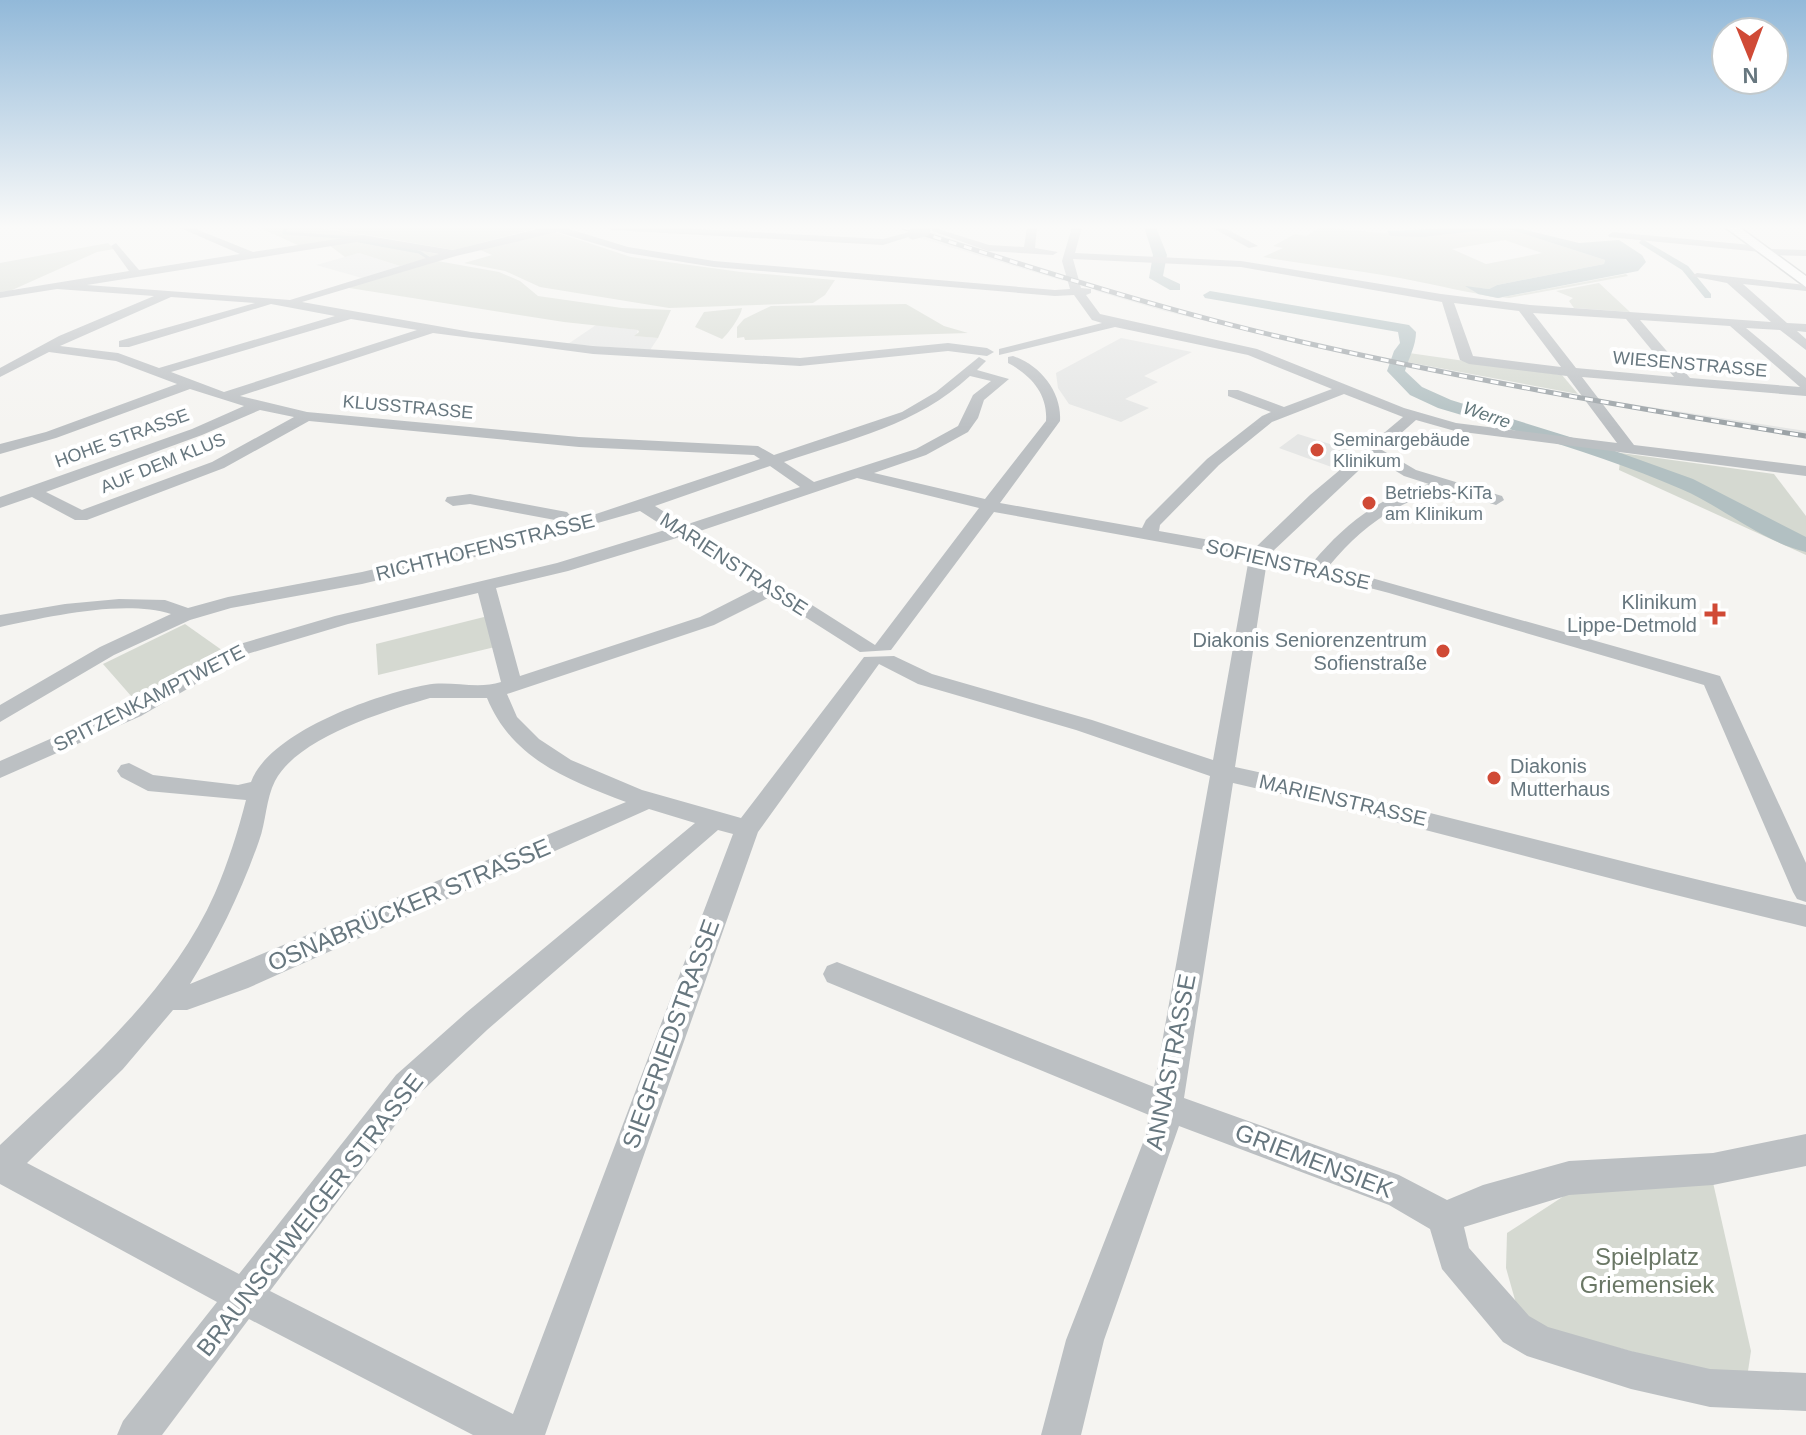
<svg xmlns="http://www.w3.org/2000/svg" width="1806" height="1435" font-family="Arial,sans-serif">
<rect width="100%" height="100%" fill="#f5f4f1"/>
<!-- built -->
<g fill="#e5e6e5">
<path d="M931,232L1063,276L1064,281L916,237Z"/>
<path d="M359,253L400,266L362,278L316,265Z"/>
<path d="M1093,286L1225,323L1319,345L1581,396L1585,400L1317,348L1164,311L1096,291Z"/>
<path d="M596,325L638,330L636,336L658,338L650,350L568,344Z"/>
<path d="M1121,338L1192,352L1144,376L1158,382L1125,399L1149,408L1121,422L1069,404L1058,388L1056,373Z"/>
<path d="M1599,399L1806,431V439L1602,403Z"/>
<path d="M1298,434L1333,445L1356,452L1337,469L1279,448Z"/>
</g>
<!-- green -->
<g fill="#d5d9d1" fill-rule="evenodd">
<path d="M258,227H314L369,236L302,247Z"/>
<path d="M321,227H531L537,228L454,250Z"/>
<path d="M1320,227L1424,237L1505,228L1605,260L1604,264L1497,285L1489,289L1467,287L1478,294L1498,298L1626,274L1628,276L1509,298C1479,295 1449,288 1420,282C1368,271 1315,266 1263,257L1283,248L1273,246L1295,234L1306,236ZM1505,240L1542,253L1486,264L1452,249Z"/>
<path d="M555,232L631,257L741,272L835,280L825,295L813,303L669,308L540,287L505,271L464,263L492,255L478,249Z"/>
<path d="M363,239L442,255L400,266L359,253L345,257L329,245Z"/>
<path d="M108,243L114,249L97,252L10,291L0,292V263Z"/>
<path d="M432,260L499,272L520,281L538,296L622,308L671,310L658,338L634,336L639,332L638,330L564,322L343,287Z"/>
<path d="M1599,283L1630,312L1574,308L1569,301L1573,298L1556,291Z"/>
<path d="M906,304L944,326L968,333L745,340L744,337L737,338V327L744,319L771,306Z"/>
<path d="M742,308C741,316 728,334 722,339L695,327L704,312Z"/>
<path d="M1409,353L1562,375L1578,394L1407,362Z"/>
<path d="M1621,453L1774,474L1806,516V555L1619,470Z"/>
<path d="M488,616L495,647L378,675L376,644Z"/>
<path d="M185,624L226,653L139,705L103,664Z"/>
<path d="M1712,1178L1751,1351L1748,1371L1721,1376L1553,1330L1519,1314L1506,1268L1507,1233L1567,1194Z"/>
</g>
<!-- water -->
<path fill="#b2c0c2" d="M1474,227H1514L1579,243L1619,240L1642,255L1646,262L1638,271L1498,298L1478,294L1465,286L1489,289L1497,285L1604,264L1605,260L1505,228L1424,237L1390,236L1387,231Z"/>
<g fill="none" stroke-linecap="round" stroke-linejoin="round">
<!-- stream -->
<g stroke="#b2c0c2" stroke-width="3">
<path d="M286,227L284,233L355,238"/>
<path d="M359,241L419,252L430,259"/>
</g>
<!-- canal -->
<path fill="#b2c0c2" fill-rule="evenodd" d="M1642,239L1688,266L1711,294V298H1705L1682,270L1639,243Z"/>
<!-- river -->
<g fill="#b2c0c2" fill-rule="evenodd">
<path d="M1144,227H1156L1167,255L1163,276L1180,284V290H1170L1149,278L1153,255Z"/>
<path d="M1210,291L1409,325L1416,332C1416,346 1409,357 1405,371L1422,387L1451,400L1615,451L1693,479L1806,537V552C1761,541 1723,507 1681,489C1603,455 1519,432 1438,408L1410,395L1387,371L1394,351L1400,343L1398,332L1205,298L1203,295Z"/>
</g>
<!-- major casing -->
<g stroke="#aeb3b5" stroke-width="3">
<path id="major" d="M1725,227H1739L1806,276V287Z"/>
</g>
<!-- minor -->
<g fill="#bcc0c3" fill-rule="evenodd">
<path d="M178,227H191L253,252L363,235L453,250L545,227H571L569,229L628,247L714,261L1055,290L1070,289L1062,261L1072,227H1082L1075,253L1241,261L1441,294L1530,305L1771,322L1727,283L1691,276L1697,273L1806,285V291L1743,284L1787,323L1806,324V332L1797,331L1806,339V350L1780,330L1746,328L1806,378V396L1582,377L1634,445L1806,466V476L1455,431L1416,420L1382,450L1416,470L1502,496L1504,500L1496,505L1435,486V492C1391,505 1358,531 1329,566L1720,676L1806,863V902L1797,899L1793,892L1704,685L1389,593L1267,561L1235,767C1426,809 1615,862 1806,905V927C1614,882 1425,827 1233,783L1184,1098L1399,1175L1447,1200L1483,1185L1569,1161L1713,1153L1806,1134V1166L1713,1185L1569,1195L1464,1227L1469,1248L1529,1316L1548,1327L1631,1351L1710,1369L1806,1373V1411L1710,1407L1631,1389L1527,1356L1503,1342L1442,1269L1430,1229L1389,1205L1179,1126L1104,1340L1081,1435H1041L1066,1340L1146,1135L1149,1115L827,982L823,974L827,966L837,962L1154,1087L1210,776L1076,730L918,684L879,664L758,832L545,1435H473L249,1319L162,1435H117L123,1421L217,1302L0,1184V1145C79,1070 170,995 215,893C228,863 238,831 246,800L148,791L121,777L117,771L121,765L129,763L153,775L238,785L251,782C269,732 377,694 426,685C450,680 477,690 501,682L478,593L348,624L247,654L141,716L0,778V761L125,706L233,646L335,616L557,563L668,529L640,511L496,552L362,584L231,608L190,620L114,655L0,722V705L100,647L171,614C123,599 48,617 0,627V615L65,604L119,599L165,600L188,608L228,597L362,572L560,525L555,520L470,504L453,506L445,501L447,497L470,494L567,512L575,521L760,459L754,455L579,447L309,421L224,468L87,520H75L32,497L0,508V497L192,429L244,406L190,389L56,438L0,454V444L46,432L177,384L116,361L49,352L0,377V368L59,336L154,296L57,289L0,298V292L129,271L111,246L116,243L139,270L240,254ZM557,232L627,253L714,267L1055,296L1074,295L1092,320L1102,323L999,349V355L1115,327L1248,355L1332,389L1284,407L1238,390H1228V396L1271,412L1262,416L1207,459L1146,520L1142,528L1000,503L1060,421C1062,392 1040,365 1013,356L1008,357V363C1031,375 1048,394 1046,421L985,499L874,473L926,455L968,432L978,418L984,400L1009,379L977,370L986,361L979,357L936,392L902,412L774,455L758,446L579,437L307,412L240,396L433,333L593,354L800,366L948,351L987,356L994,352L987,348L948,343L800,358L593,346L471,332L302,302L456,256ZM363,241L439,254L290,300L87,285ZM1073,259L1241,267L1442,302L1460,360L1469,364L1567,376L1617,443L1456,423L1404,408L1257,349L1100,314L1086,295L1091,293V289L1081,288ZM171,297L255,303L119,341V347H129L271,304L335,316L159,368L118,353L60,346ZM1454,303L1519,311L1561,367L1473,356ZM1533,313L1626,319L1674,377L1576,368ZM351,319L417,330L224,392L171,372ZM1640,320L1730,326L1800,387L1690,378ZM970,376L991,381L973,395L958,426L916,449L814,482L784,462C851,439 917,425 970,376ZM1344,394L1403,417L1310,495L1255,548L1159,531L1160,525L1219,465L1272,422ZM260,410L294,417L212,462L82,510L46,492L202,435ZM1373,457L1404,476L1429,484C1380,496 1345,524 1313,562L1272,552ZM770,466L800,487L685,525L655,506ZM857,478L979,508L875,645L697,532ZM994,512L1249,558L1213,760L1092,720L932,674L894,656L864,657L741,818L642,790L571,760L539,739L517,717L507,694L714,625L772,596L860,652L891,650ZM680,537L759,587L700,617L520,676L496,588L568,571ZM430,698H487C512,759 568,780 626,802L190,984C219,938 241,892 259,841C266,822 266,798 275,781C298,737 386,711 430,698ZM649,809L695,823L467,1012L396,1075L239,1274L27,1163L123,1069L173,1010H187L248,988ZM718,830L733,834L513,1414L270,1291L418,1095L487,1030Z"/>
<path d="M606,227H661L883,239L913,231L918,234L883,245L611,230Z"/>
<path d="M932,227L989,245L1024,247L1027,227H1037L1035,248L1058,252L1053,255L988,251L932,231Z"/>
<path d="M1211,227H1223L1258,246L1249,248Z"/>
<path d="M1613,232L1762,246L1767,249L1806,250V256L1766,255L1761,252L1609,237L1608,235Z"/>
</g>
<!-- major -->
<use href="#major" fill="#fff" fill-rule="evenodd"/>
<!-- rail casing -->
<g stroke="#9ca3a7" stroke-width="5">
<path id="rail" d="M903,227C1026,266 1149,306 1276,336C1451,377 1628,407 1806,436"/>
</g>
<!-- rail -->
<use href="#rail" stroke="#fff" stroke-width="3" stroke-dasharray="8" stroke-linecap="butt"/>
<!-- minor-bridge -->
<path stroke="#bcc0c3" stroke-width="11" d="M913,234L925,231"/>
</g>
<!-- sky -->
<linearGradient id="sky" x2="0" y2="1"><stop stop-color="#92b9d9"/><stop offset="0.53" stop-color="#fafaf9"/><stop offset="1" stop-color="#fafaf9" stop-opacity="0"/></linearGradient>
<rect width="1806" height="428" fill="url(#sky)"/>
<!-- markers -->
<g fill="#d04a36" stroke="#fff" stroke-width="3">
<circle cx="1317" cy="450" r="8"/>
<circle cx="1369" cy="503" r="8"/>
<path d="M1711 602h8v8h8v8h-8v8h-8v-8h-8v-8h8z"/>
<circle cx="1443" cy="651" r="8"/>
<circle cx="1494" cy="778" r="8"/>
</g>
<g text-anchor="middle" stroke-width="8" stroke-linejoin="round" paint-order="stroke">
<!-- far-street labels -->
<g font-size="18" fill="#67777f" stroke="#fff">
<text transform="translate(1690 364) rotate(5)" y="6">WIESENSTRASSE</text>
<text transform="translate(408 407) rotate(5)" y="6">KLUSSTRASSE</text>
<text transform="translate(122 438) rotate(-20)" y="6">HOHE STRASSE</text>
<text transform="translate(163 463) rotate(-22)" y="6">AUF DEM KLUS</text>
</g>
<!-- far-water labels -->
<g font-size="18" font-style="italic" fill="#63787c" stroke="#fff">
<text transform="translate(1487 415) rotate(19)" y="6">Werre</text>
</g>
<!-- far-poi labels -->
<g font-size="18" fill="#67777f" stroke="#fff" text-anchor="start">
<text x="1333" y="446">Seminargebäude<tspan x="1333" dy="21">Klinikum</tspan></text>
<text x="1385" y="499">Betriebs-KiTa<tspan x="1385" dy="21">am Klinikum</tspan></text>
</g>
<!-- street labels -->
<g font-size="20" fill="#67777f" stroke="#fff">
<text transform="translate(485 547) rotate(-14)" y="7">RICHTHOFENSTRASSE</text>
<text transform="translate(734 564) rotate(33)" y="7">MARIENSTRASSE</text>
<text transform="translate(1288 564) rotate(13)" y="7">SOFIENSTRASSE</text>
<text transform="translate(149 698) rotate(-27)" y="7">SPITZENKAMPTWETE</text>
<text transform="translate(1343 800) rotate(13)" y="7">MARIENSTRASSE</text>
</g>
<!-- poi labels -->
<g font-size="20" fill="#67777f" stroke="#fff" text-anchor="end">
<text x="1697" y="609">Klinikum<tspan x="1697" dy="23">Lippe-Detmold</tspan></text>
<text x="1427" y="647">Diakonis Seniorenzentrum<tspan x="1427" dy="23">Sofienstraße</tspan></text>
<text x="1510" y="773" text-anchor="start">Diakonis<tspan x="1510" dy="23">Mutterhaus</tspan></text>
</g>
<!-- near-street labels -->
<g font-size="24" fill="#67777f" stroke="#fff">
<text transform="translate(409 905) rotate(-23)" y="8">OSNABRÜCKER STRASSE</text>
<text transform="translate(671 1034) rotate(-70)" y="8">SIEGFRIEDSTRASSE</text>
<text transform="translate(1171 1062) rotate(-79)" y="8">ANNASTRASSE</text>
<text transform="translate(1314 1161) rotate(21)" y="8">GRIEMENSIEK</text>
<text transform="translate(310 1215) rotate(-52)" y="8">BRAUNSCHWEIGER STRASSE</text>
</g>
<!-- near-park labels -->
<g font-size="24" fill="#6a7765" stroke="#fff">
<text x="1647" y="1265">Spielplatz<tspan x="1647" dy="28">Griemensiek</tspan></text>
</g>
</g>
<!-- north arrow -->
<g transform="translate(1750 56) rotate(179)"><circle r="38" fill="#ffffff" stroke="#c2c9cc" stroke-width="2"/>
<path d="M0-6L14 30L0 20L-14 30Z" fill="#d04a36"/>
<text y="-12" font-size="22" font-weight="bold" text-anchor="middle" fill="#67777f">N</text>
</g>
</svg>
